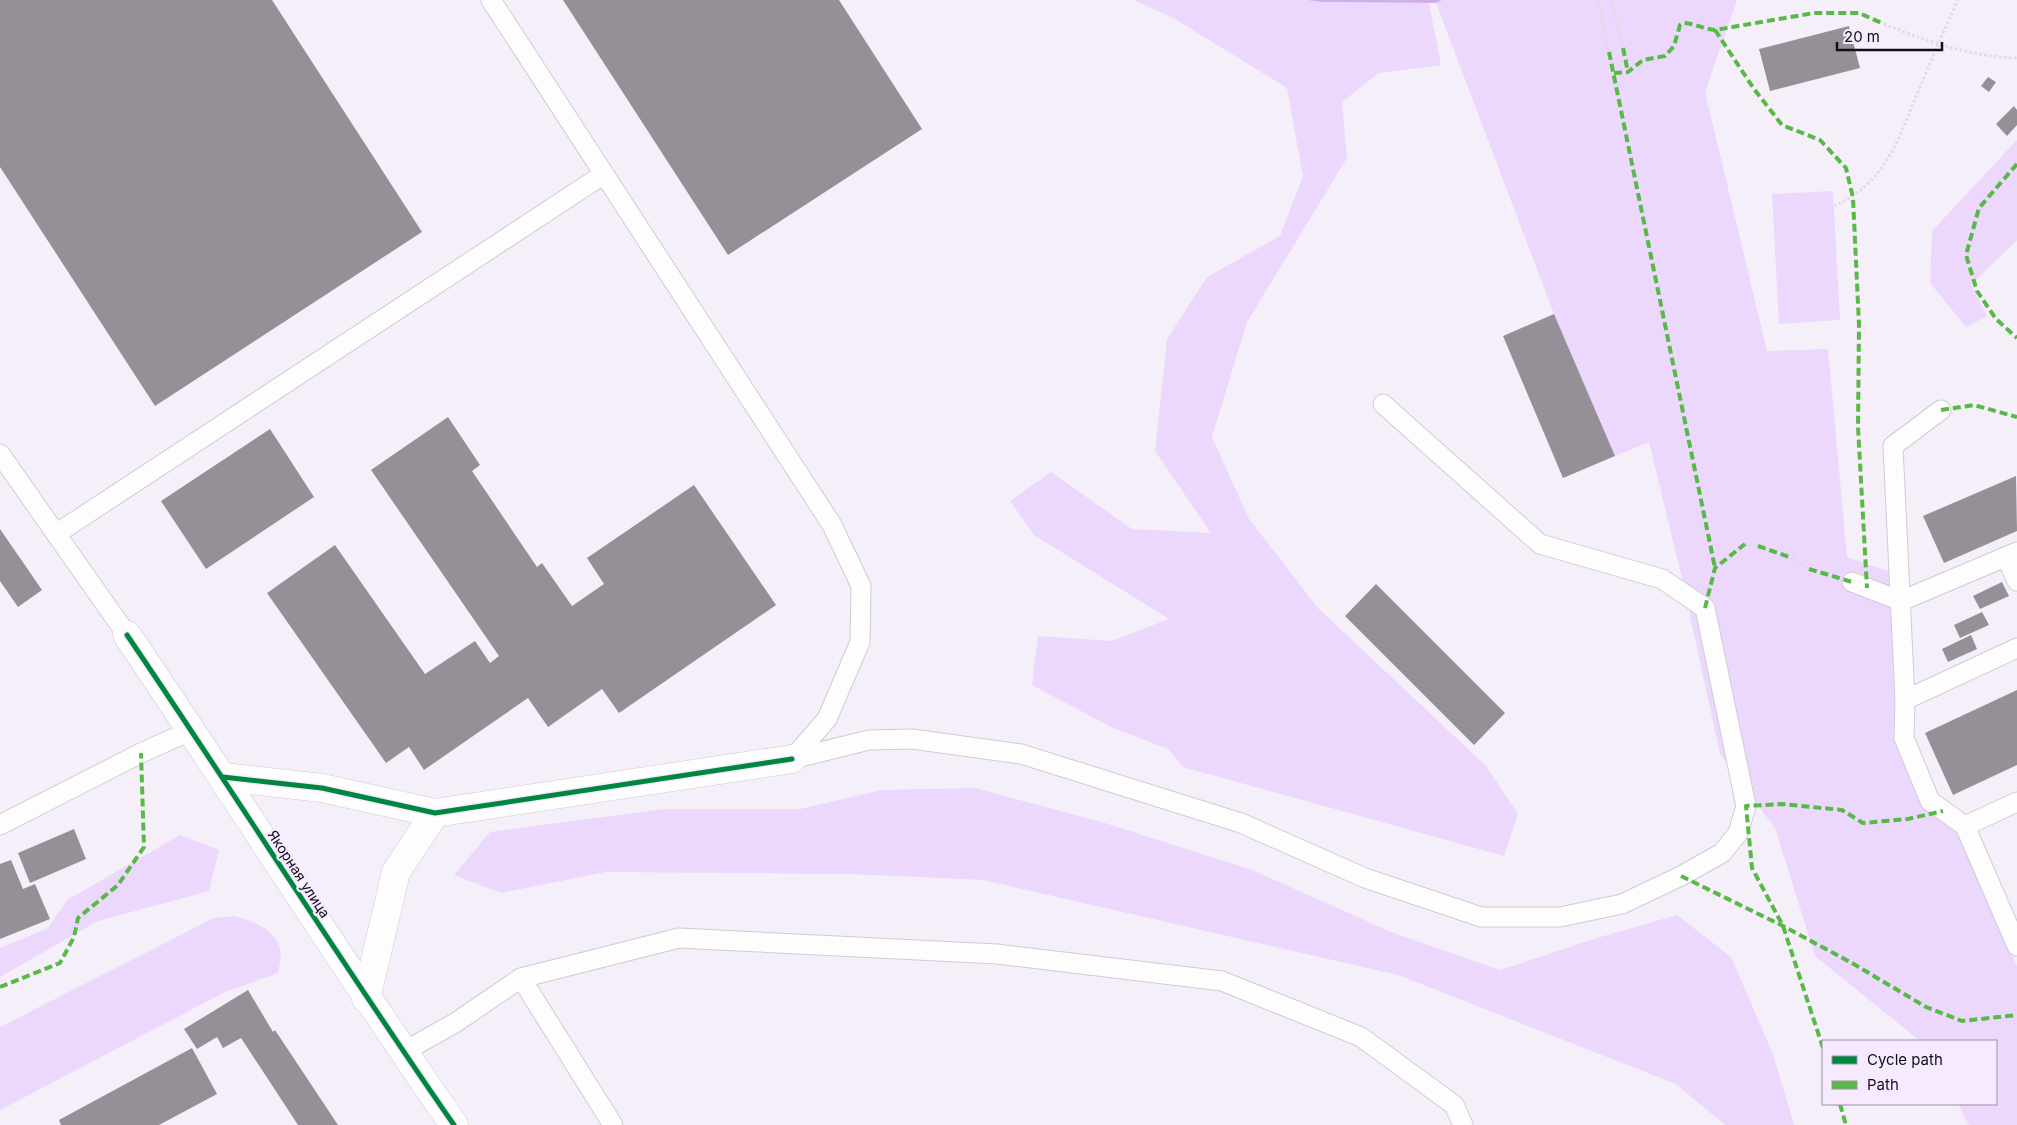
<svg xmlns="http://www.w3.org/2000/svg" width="2017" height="1125" font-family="Inter,sans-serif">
<rect width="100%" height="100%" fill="#f5effa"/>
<!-- green -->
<g fill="#ecd8fc">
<path d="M1134,0H1307L1321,2L1429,3L1441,65L1379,73L1342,102L1347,158L1247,322L1212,437L1249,519L1318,608L1486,766L1518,814L1504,856L1183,767L1168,749L1111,727L1032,685L1038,636L1112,641L1169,619L1034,535L1010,501L1051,472L1132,529L1211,533L1155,451L1167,339L1207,277L1280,236L1303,176L1287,88L1175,19Z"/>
<path d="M1442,0H1737L1705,92L1767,351L1828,349L1847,557L1890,572L1896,744L1923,807L1955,830L2017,966V1125H1969L1958,1104H1996V1041H1920L1815,956L1775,828L1720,754L1681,574L1649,442L1615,456L1554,314L1436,3Z"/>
<path d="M2017,140V240L1971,285L1987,316L1966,327L1930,283L1932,231Z"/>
<path d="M1833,191L1840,320L1779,324L1772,194Z"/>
<path d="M975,788L1105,823L1252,870L1391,932L1500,970L1597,938L1677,915L1731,957L1773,1054L1794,1125H1725L1676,1084L1398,975L983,880L852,874L606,872L501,893L454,875L490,832L664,809H800L882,790Z"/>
<path d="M180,835L219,850L209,891L98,921L0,977V948L48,928L67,900Z"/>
<path d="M235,916C254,921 278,931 281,953C281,959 279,967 278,973L225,992L0,1110V1027L214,918Z"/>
</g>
<!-- water -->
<path fill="#d0afe9" d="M1307,0H1442L1436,3L1321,2Z"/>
<!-- building -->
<g fill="#959098">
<path d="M0,0H272L422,232L155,406L0,167Z"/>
<path d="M563,0H839L922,129L728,255Z"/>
<path d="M1849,26L1860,68L1770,91L1759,49Z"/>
<path d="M1988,77L1996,82L1989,92L1981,86Z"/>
<path d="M2014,106L2017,110V125L2007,136L1996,124Z"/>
<path d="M1554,314L1615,456L1563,478L1503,336Z"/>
<path d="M448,417L480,465L472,471L537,567L542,563L572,606L604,584L587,558L694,485L776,605L619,713L602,689L548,727L528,698L424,770L409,747L386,763L267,593L335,545L425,674L475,641L490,663L499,656L371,470Z"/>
<path d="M270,429L314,497L206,569L161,501Z"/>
<path d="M2016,476L2017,531L1944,563L1923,516Z"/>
<path d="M0,529L42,590L18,607L0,581Z"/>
<path d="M2002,582L2009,596L1980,609L1973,596Z"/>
<path d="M1376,584L1505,713L1474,745L1345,616Z"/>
<path d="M1982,612L1989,625L1960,638L1954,625Z"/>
<path d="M1971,635L1977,649L1948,662L1942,649Z"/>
<path d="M2017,690V765L1953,795L1925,733Z"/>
<path d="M74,829L86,859L30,883L18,853Z"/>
<path d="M11,860L23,889L35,884L50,919L0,939V864Z"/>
<path d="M248,990L273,1032L275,1030L338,1125H298L241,1038L223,1048L217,1037L197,1049L184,1029Z"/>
<path d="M192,1048L217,1094L159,1125H61L59,1120Z"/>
</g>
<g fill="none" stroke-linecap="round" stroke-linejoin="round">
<!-- service casing -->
<g stroke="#cfcbd4" stroke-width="21">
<g id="service">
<path d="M491,0L832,525L861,586L860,642L827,719L792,759"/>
<path d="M1941,410L1893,446L1905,700L1904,738L1930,801L1965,826L2017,946"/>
<path d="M0,454L127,635"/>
<path d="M56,534L604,174"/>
<path d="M2006,557L2017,581"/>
<path d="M1852,582L1901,601L2017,552"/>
<path d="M1905,700L2017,648"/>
<path d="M792,759L869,740L912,739L1021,754L1241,823L1365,878L1481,917H1560L1622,904L1681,876L1722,853L1738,833L1746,806L1705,608L1662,579L1540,544L1383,404"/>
<path d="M0,825L141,753L192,730"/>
<path d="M1965,826L2017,802"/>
<path d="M521,978L613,1125"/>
<path d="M403,1052L455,1023L521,978L679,938L997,954L1222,981L1361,1037L1454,1105L1463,1125"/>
</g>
</g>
<!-- minor casing -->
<g stroke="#cfcbd4" stroke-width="29">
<g id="minor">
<path d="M127,635C237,797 342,964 454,1125"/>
<path d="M223,777L322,788L435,813L792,759"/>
<path d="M366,999L396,872L435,813"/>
</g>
</g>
<!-- path -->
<g stroke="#dedce0" stroke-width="3" stroke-dasharray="2.5 2.5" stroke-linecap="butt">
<path d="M1598,0L1609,52"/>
<path d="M1612,0L1623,48"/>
<path d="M1884,24C1926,41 1971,57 2017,58"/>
<path d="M1834,206C1890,180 1898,137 1921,85C1933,56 1945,28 1958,0"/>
<path d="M1745,544L1758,546"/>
<path d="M1792,558L1809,569"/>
</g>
<!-- service -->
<use href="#service" stroke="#fefdfe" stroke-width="19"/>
<!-- minor -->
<use href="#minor" stroke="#fefdfe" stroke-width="28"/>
<!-- quiet -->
<g stroke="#58b947" stroke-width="4" stroke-dasharray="8 4" stroke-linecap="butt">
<path d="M1715,30L1754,89L1782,125L1820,140L1846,168L1853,198L1859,325L1858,427L1867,588"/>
<path d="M1623,48L1628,72"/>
<path d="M1609,52L1715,568"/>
<path d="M1614,73L1628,72L1643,60L1665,56L1674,46L1680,25L1683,23C1694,23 1703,29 1715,30L1814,13H1859L1884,24"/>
<path d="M2017,164L1979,208L1966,255L1977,291L1996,319L2017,338"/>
<path d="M1941,410L1974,405L2017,417"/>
<path d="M1758,546L1792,558"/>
<path d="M1809,569L1852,582"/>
<path d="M1705,608L1715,568L1745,544"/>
<path d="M1681,876L1783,926L1852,963L1926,1007L1962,1021L2017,1015"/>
<path d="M0,987L60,963L74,937L78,918L118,885L144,847L141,753"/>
<path d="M1823,1048L1783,926L1752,868L1746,806L1782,804L1842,810L1863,823L1908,819L1943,811"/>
<path d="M1840,1104L1846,1125"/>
</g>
<!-- cycleway casing -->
<g stroke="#f5eaff" stroke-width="8">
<g id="cycleway">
<path d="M127,635C237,797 342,964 454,1125"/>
<path d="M223,777L322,788L435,813L792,759"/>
</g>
</g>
<!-- cycleway -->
<use href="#cycleway" stroke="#00873e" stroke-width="5"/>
</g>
<g text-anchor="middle" stroke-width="5" stroke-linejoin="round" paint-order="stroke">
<!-- street labels -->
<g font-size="14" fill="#120e15" stroke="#f5eaff">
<text transform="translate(299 874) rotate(57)" y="5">Якорная улица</text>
</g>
</g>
<!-- legend -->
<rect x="1822" y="1040" width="175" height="65" fill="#f5eaff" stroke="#9a92a1"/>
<rect x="1832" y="1056" width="25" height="8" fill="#00873e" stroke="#9a92a1"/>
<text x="1867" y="1065" font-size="15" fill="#120e15">Cycle path</text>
<rect x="1832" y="1081" width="25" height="8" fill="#58b947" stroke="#9a92a1"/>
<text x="1867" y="1090" font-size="15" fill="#120e15">Path</text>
<!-- scale -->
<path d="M1837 42v8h105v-8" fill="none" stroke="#120e15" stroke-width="2.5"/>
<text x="1844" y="42" font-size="15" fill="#120e15" stroke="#f5eaff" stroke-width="4" paint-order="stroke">20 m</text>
</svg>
